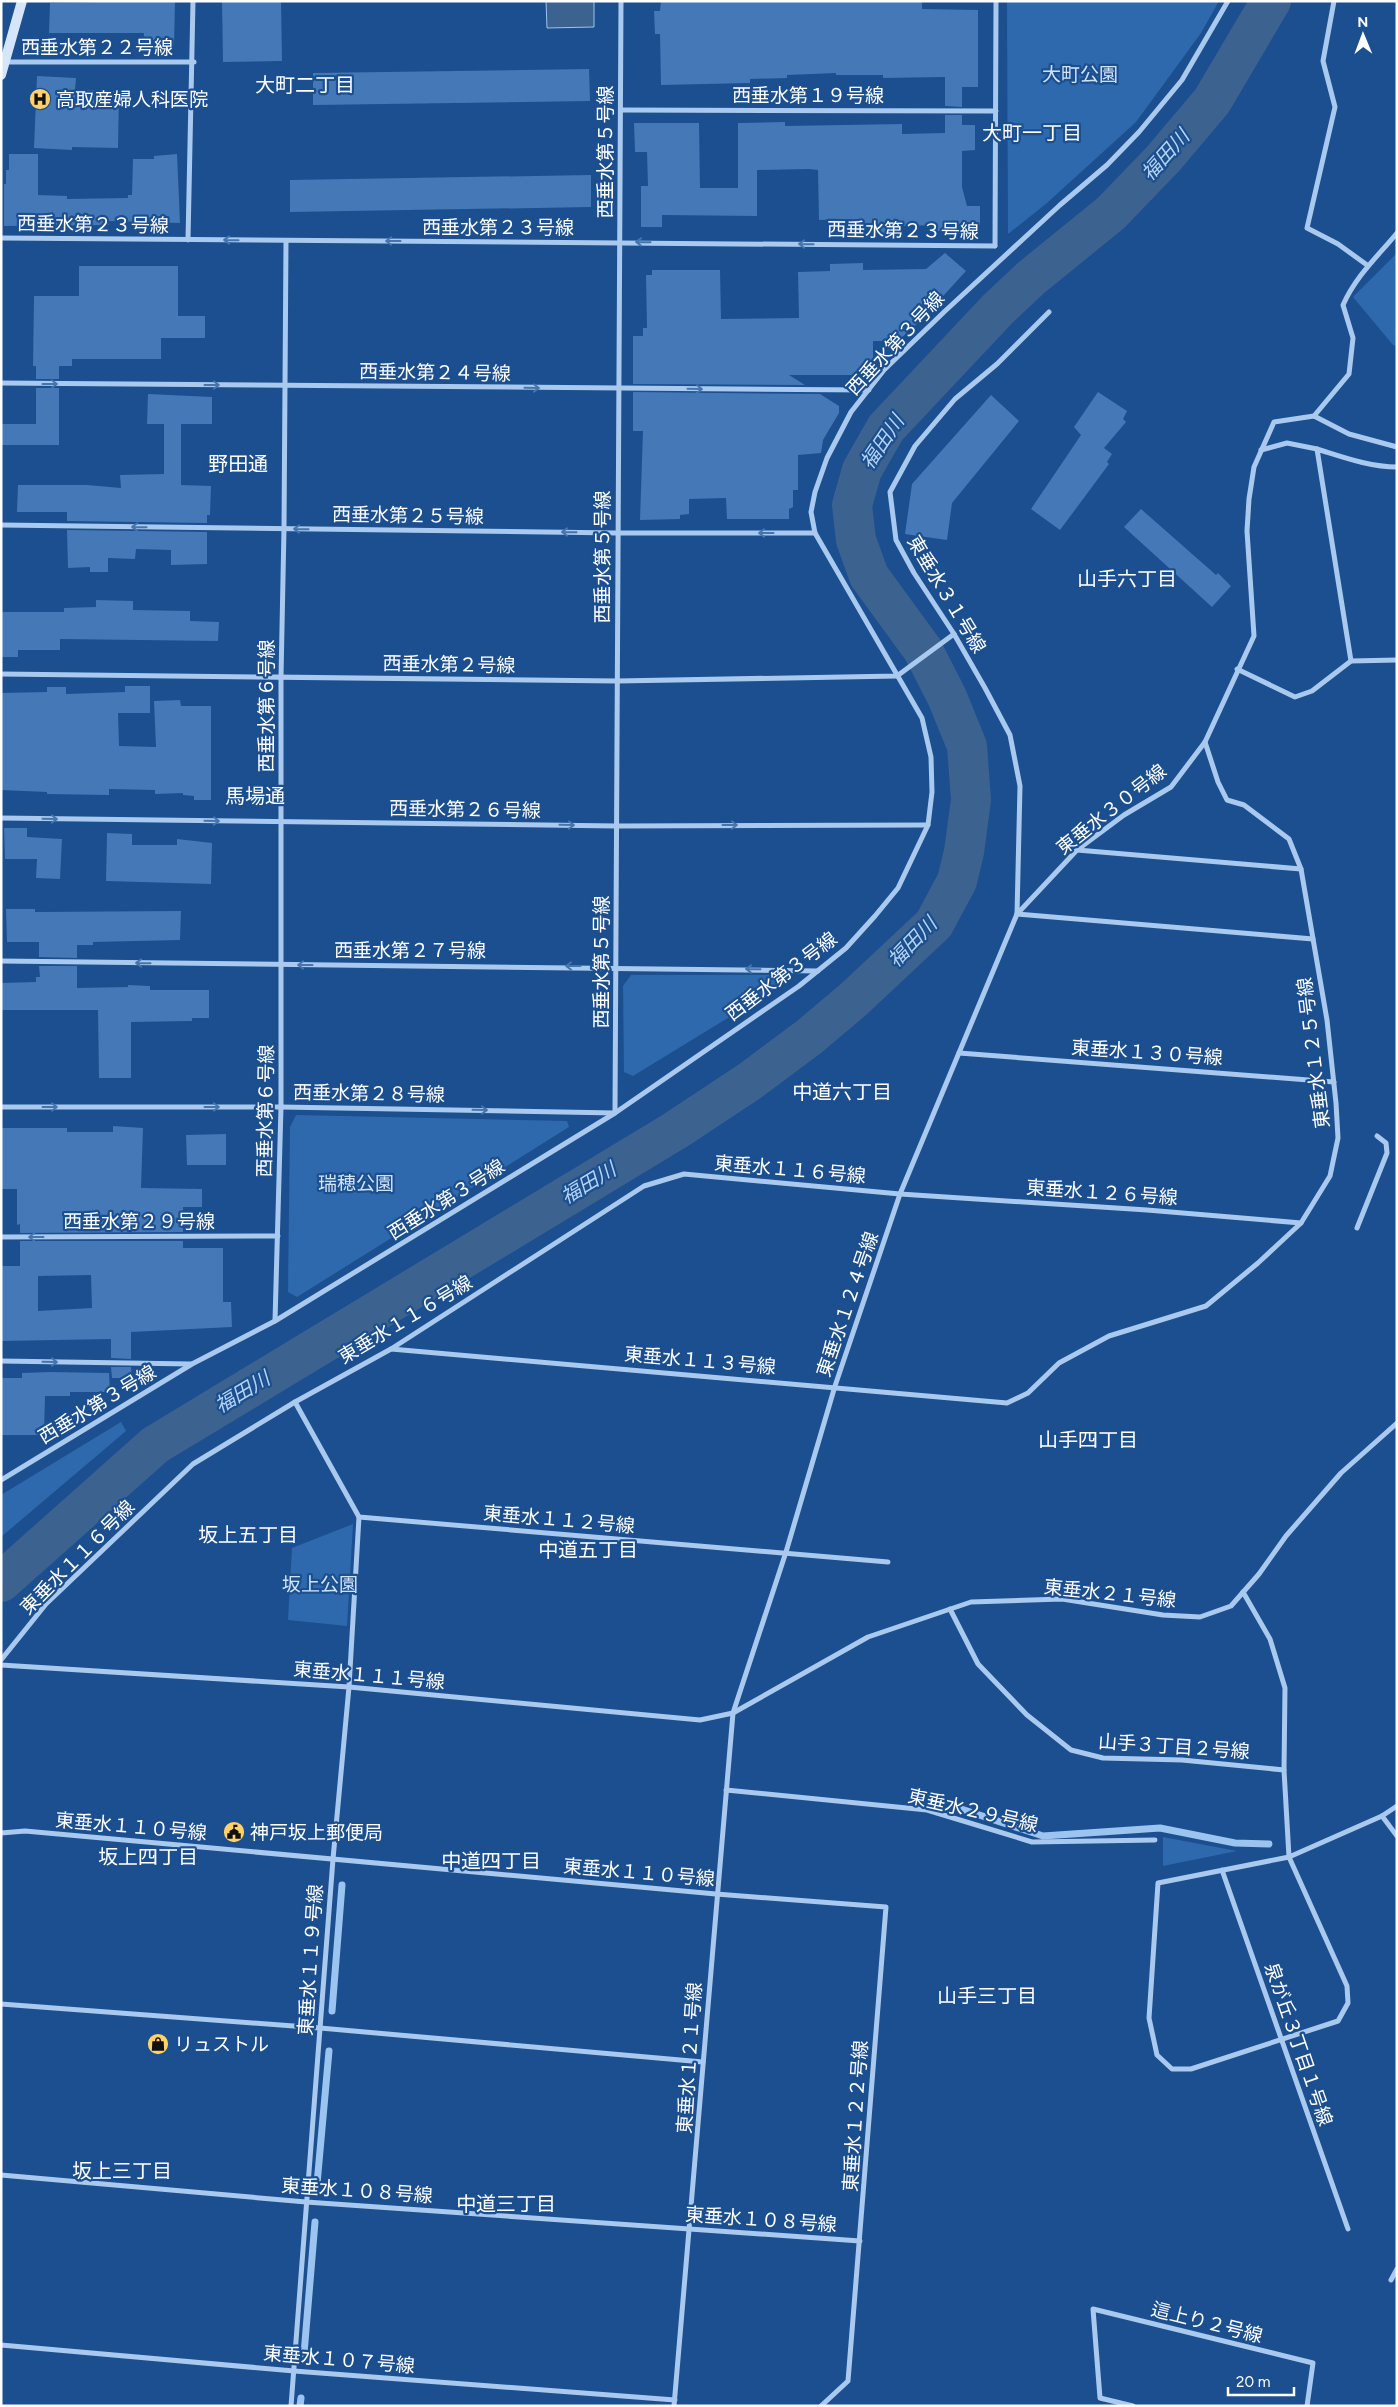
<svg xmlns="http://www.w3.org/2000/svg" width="1398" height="2407" font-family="Figtree,'Noto Sans JP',sans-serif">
<rect width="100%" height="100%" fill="#1b4f8f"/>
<!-- green -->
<g fill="#2e69ad">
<path d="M1007,1H1219L1201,33L1136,122L1047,203L1008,234Z"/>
<path d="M1397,253V346L1393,345L1353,297Z"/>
<path d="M631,975H784L785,983L633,1076L624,1072L623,986Z"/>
<path d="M296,1115L567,1121L569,1127L297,1297L288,1292L290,1127Z"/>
<path d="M121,1422L126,1431L1,1537V1495Z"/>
<path d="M353,1524L347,1626L288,1620L292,1548Z"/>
<path d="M1163,1837L1237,1851L1163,1866Z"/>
</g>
<!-- water -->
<path fill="#3c6290" stroke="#9cc4f0" d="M546,1H594V27L547,28Z"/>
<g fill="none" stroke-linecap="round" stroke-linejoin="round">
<!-- stream -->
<g stroke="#9cc4f0" stroke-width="7">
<path d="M955,1807L1043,1836L1160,1828L1235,1843L1269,1844"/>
<path d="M332,2011L342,1885"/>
<path d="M317,2184L329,2051"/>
<path d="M304,2354L315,2222"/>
<path d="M300,2406L301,2398"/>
</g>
<!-- river -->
<path stroke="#3c6290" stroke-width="40" d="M1,1582L155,1445L676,1130L750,1081L809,1037L854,999L934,924L957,881L964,852L971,800L967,746L947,697L923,650L869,576L856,540L852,505L862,470L886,428L998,309L1031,278L1111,213L1163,159L1212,101L1271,1"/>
</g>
<!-- building -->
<g fill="#4478b7" fill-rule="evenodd">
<path d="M143,1H175L174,46L143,45L144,33H49L50,3Z"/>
<path d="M222,1H281L282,61L223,62Z"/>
<path d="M661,1H922V9L978,10V87H962V107L945,106V77L883,78V75H836V73L787,75V78L750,79V83L661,85L660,34H655L654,11H660Z"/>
<path d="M589,69L590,101L313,105V73Z"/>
<path d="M37,76L76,78L75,90L119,91L118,148L72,147V150L34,148Z"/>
<path d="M945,115H962V125H975V150L962,151V187L967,206H980V225H967V230L938,231V225L902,226V234H879V226H852V219L819,220L818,170L809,169L757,170V216L662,215V227H641V186H648L647,152H635L634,123H699L700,188H738V123L785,122V126L902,124V134L945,133Z"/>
<path d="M9,154H38V195L67,196V199L128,198V195H132L133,159H154V156L177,154L180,223L109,221V225L4,226V184H6V170H9Z"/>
<path d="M591,175V207L290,212V180Z"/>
<path d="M945,253L966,271L923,318L898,341H873V367H862V375H789L805,385L633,384V336H643V328H647L646,275H652V270H720L721,319L799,318L798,272L830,271V264L863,263V270L926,269Z"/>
<path d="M79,266H178V316H205V338H161V359H72V366H59V379H36V366H33L34,296H79Z"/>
<path d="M36,388H59V445H1V424H36Z"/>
<path d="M633,392L820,394L839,406V413L823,440L821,453L798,455V490H793V507L789,509V519H727L726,498L689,499V514L680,515V519L640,520L643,431H633Z"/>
<path d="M1098,392L1127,411L1123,419L1126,422L1104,448L1112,454L1107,462L1109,464L1060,530L1031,509L1081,435L1074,427Z"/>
<path d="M148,394L212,397V424H181V485L211,486L210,515H207V523L67,521V512H17L18,485H87L121,488L120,475L164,474V424H147Z"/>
<path d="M991,395L1019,421L952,503L947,540L905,534L912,484Z"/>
<path d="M1141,509L1216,575L1218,573L1231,586L1212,607L1124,527Z"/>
<path d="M67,530L207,532V564L171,565V550L136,549L135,559L108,558V572H90V567L68,568Z"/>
<path d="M96,600L133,601V610L190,611V621L219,622L218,641L60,639V650H18V657H1V612H64V608L96,607Z"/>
<path d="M125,686H150V713H118L119,746L156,747L154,701L180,700L181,706H211V800H194V796L183,795V793L155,794V790L109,789V795L47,794V792L1,790V693L47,692V687H66V694L125,692Z"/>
<path d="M4,828H27V837L62,839L60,879L36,878L37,859H5Z"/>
<path d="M107,833L132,834V845H177V839L212,843L211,884L106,881Z"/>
<path d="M6,909H35V912L181,911L180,940L93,942V945H77V958L39,957V942H7Z"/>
<path d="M39,966H77V988L128,987V985L150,986V990H209V1018H192V1021L131,1022V1078H99L98,1010H1V983L36,982V977H40Z"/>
<path d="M113,1126L143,1128L141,1188L202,1189V1207H183V1232L20,1233V1224L17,1225V1189H1V1128H67V1132H113Z"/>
<path d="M226,1134V1165H187L186,1135Z"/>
<path d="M20,1241H183V1248H223V1302H231L232,1327L131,1332V1359L111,1358V1339L1,1341V1266H20ZM91,1275L92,1308L38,1311V1276Z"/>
<path d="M111,1367H131L132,1378H112Z"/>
<path d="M50,1372L109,1373L110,1392H70V1396H45L44,1435H1V1378H22V1373Z"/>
</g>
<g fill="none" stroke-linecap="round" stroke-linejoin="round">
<!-- minor -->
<g stroke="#a9c9ee" stroke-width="5">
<path d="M1334,1L1323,61L1335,107L1307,228L1338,244L1367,265"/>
<path d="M4,62H194"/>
<path d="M621,110L996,111"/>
<path d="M1,238L995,246"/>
<path d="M188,240L193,1"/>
<path d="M995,246L996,1"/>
<path d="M1,383L869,390"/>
<path d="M1314,416L1349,434L1397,447"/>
<path d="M1261,450L1287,443L1317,449"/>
<path d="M1,525L617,533H815"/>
<path d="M1351,661L1317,449C1343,457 1370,467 1397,467"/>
<path d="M1237,669L1295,697L1312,691L1351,661L1397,660"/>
<path d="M1,674L617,681L897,676L954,634"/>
<path d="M1,818L616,826L928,825"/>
<path d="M1077,850L1301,869"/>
<path d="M1017,914L1077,850L1124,815L1171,787L1205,742L1254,636L1247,531L1249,499L1254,467L1274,422L1314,416L1349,374L1353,338L1343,305C1356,276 1377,257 1397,233"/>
<path d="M1017,914L1313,939"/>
<path d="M1,961L818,971"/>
<path d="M959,1053L1334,1082"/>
<path d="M1,1107H281L615,1113L621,1"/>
<path d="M1357,1228L1387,1153L1386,1143L1377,1136"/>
<path d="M1,1237L278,1236"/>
<path d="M275,1321L281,1107V677L284,529L286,241"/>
<path d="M391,1349L1007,1403L1028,1393L1059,1363L1109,1336L1206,1306L1258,1263L1301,1223L1330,1176L1338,1138L1336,1103L1327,1020L1301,869L1289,839L1244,805L1227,800L1218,782L1205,742"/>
<path d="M1,1361L191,1364"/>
<path d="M295,1402L359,1517L888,1562"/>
<path d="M1,1480L192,1364L275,1321L615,1113L799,986L846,948L875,916L898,888L928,825L932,792L931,757L922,718L815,533L811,512L815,492L827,458L851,412L884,370L944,312L1060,205L1107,165L1139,132L1182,80L1228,1"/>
<path d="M1243,1592L1270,1639L1285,1688L1284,1770L1289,1857L1347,1986L1348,2003L1338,2021L1191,2069H1172L1157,2055L1149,2018L1158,1883L1289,1857L1382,1816L1397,1806"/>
<path d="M950,1609L978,1664L1027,1715L1071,1750L1103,1758L1182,1760L1284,1770"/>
<path d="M1,1660L46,1604L193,1464L295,1402L391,1349L644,1186L684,1174L900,1194L1147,1210L1301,1223"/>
<path d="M1,1665L349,1687L700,1720L733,1713L868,1637L971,1602L1062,1599L1163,1615L1200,1617L1231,1606L1259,1574L1286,1536L1341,1473L1397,1423"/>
<path d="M726,1790L927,1810L1032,1842L1155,1840"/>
<path d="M1382,1816L1397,1836"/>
<path d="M1,1833L25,1831L716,1894L886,1907L848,2381L821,2406"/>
<path d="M1222,1870L1348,2229"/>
<path d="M1,2004L320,2028L703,2062"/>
<path d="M1,2175L306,2202L860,2241"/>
<path d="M1391,2280L1397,2269"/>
<path d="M1,2345L294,2371L675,2400"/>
<path d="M291,2406L333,1859L349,1687L359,1517"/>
<path d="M674,2406L733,1713L786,1552L835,1386L900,1194L1017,914L1020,786L1010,735L985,688L954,634L914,573L896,540L890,492L915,446L955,399L997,364L1049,312"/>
<path d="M1133,2406L1100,2398L1093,2309L1313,2363L1307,2406"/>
</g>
<!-- secondary -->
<path stroke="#d6e6fa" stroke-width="10" d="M1,75L22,1"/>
</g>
<!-- one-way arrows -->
<defs><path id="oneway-shaft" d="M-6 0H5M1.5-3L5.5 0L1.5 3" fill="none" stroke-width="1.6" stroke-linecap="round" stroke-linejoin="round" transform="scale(1.25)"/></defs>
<g stroke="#4674ac">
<use href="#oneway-shaft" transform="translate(231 240) rotate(-179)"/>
<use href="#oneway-shaft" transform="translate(393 241) rotate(-180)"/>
<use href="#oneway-shaft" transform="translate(643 242) rotate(-179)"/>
<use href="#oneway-shaft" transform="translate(806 244) rotate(-179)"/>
<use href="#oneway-shaft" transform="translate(50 384)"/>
<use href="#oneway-shaft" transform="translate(212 385)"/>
<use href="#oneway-shaft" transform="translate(532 388) rotate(1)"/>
<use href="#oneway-shaft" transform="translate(695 389) rotate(1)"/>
<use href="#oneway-shaft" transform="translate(139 527) rotate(-179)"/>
<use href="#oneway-shaft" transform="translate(301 529) rotate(-179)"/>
<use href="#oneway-shaft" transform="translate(569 532) rotate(-179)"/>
<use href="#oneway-shaft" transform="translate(766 533) rotate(180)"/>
<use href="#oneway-shaft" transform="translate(50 819) rotate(1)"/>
<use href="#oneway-shaft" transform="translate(212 821) rotate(1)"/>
<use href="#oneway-shaft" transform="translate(567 825) rotate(1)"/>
<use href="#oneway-shaft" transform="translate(730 825)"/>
<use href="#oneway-shaft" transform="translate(143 963) rotate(-179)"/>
<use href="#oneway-shaft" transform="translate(305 965) rotate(-180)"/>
<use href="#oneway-shaft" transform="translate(573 966) rotate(-180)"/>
<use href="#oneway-shaft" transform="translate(753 969) rotate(-179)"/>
<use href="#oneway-shaft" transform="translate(50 1107)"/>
<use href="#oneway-shaft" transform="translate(212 1107)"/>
<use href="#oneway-shaft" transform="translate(480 1110) rotate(1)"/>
<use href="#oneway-shaft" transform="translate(36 1237) rotate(180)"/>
<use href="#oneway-shaft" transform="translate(50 1362) rotate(1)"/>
</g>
<!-- icons -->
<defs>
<g id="hospital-disc" transform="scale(1.125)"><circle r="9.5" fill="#ffd166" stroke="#1b4f8f"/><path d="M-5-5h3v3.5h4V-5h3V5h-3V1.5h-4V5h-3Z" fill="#111"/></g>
<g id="civic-disc" transform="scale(1.125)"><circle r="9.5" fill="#ffd166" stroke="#1b4f8f"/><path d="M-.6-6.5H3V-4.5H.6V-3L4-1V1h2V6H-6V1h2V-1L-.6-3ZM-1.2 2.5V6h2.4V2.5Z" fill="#111"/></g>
<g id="shop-disc" transform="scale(1.125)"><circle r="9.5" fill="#ffd166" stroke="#1b4f8f"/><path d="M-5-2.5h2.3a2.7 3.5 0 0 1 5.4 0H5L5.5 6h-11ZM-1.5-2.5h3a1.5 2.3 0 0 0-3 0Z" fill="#111"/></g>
</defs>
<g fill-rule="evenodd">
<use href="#hospital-disc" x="40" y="99"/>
<use href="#civic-disc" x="234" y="1832"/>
<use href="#shop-disc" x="158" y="2044"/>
</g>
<g text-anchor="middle" stroke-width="4.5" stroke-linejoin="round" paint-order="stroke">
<!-- street labels -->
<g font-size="19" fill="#fff" stroke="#1b4f8f">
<text x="97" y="54">西垂水第２２号線</text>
<text x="808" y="102">西垂水第１９号線</text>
<text transform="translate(605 152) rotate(-90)" y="7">西垂水第５号線</text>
<text transform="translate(93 224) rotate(1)" y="7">西垂水第２３号線</text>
<text x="498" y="234">西垂水第２３号線</text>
<text transform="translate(903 230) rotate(1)" y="7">西垂水第２３号線</text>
<text transform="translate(895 343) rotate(-47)" y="7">西垂水第３号線</text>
<text transform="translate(435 372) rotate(1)" y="7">西垂水第２４号線</text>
<text transform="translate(408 515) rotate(1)" y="7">西垂水第２５号線</text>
<text transform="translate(602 557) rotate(-90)" y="7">西垂水第５号線</text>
<text transform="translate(947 594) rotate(59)" y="7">東垂水３１号線</text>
<text transform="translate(449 664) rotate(1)" y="7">西垂水第２号線</text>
<text transform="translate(266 706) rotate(-90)" y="7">西垂水第６号線</text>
<text transform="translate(465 809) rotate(1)" y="7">西垂水第２６号線</text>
<text transform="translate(1111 809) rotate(-38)" y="7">東垂水３０号線</text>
<text x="410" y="957">西垂水第２７号線</text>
<text transform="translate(601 962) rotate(-90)" y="7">西垂水第５号線</text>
<text transform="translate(781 976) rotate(-37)" y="7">西垂水第３号線</text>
<text transform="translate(1147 1052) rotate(4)" y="7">東垂水１３０号線</text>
<text transform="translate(1313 1053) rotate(-97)" y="7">東垂水１２５号線</text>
<text transform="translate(369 1093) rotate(1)" y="7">西垂水第２８号線</text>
<text transform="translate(265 1111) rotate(-89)" y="7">西垂水第６号線</text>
<text transform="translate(790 1169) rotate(5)" y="7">東垂水１１６号線</text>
<text transform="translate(1102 1192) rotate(4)" y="7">東垂水１２６号線</text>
<text transform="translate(446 1199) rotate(-32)" y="7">西垂水第３号線</text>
<text x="139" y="1228">西垂水第２９号線</text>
<text transform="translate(847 1304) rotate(-71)" y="7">東垂水１２４号線</text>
<text transform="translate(405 1319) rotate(-31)" y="7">東垂水１１６号線</text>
<text transform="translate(700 1360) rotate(5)" y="7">東垂水１１３号線</text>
<text transform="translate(97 1404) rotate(-31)" y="7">西垂水第３号線</text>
<text transform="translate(559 1519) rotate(5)" y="7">東垂水１１２号線</text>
<text transform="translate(77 1557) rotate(-45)" y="7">東垂水１１６号線</text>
<text transform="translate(1110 1593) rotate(6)" y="7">東垂水２１号線</text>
<text transform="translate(369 1675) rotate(5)" y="7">東垂水１１１号線</text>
<text transform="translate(1174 1746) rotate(4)" y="7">山手３丁目２号線</text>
<text transform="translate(973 1810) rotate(13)" y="7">東垂水２９号線</text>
<text transform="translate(131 1826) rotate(5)" y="7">東垂水１１０号線</text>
<text transform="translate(639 1872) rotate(5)" y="7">東垂水１１０号線</text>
<text transform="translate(310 1960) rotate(-86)" y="7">東垂水１１９号線</text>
<text transform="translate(1299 2044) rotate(71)" y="7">泉が丘３丁目１号線</text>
<text transform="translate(689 2058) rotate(-86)" y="7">東垂水１２１号線</text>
<text transform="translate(855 2116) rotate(-86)" y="7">東垂水１２２号線</text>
<text transform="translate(357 2190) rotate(4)" y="7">東垂水１０８号線</text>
<text transform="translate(761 2219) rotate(4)" y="7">東垂水１０８号線</text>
<text transform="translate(1207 2322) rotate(14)" y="7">這上り２号線</text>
<text transform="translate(339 2359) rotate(5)" y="7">東垂水１０７号線</text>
</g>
<!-- park labels -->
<g font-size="19" fill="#cfe3fa" stroke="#1b4f8f">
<text x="1080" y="81">大町公園</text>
<text x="356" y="1190">瑞穂公園</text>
<text x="320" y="1591">坂上公園</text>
</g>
<!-- poi labels -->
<g font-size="19" fill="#fff" stroke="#1b4f8f" text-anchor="start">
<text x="56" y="106">高取産婦人科医院</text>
<text x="250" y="1839">神戸坂上郵便局</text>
<text x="174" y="2051">リュストル</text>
</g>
<!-- neighbourhood labels -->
<g font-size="20" fill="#fff" stroke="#1b4f8f">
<text x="305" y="92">大町二丁目</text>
<text x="1032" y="140">大町一丁目</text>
<text x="238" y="471">野田通</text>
<text x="1127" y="586">山手六丁目</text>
<text x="255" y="803">馬場通</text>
<text x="842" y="1099">中道六丁目</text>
<text x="1088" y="1447">山手四丁目</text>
<text x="248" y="1542">坂上五丁目</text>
<text x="588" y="1557">中道五丁目</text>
<text x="148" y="1864">坂上四丁目</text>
<text x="491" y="1868">中道四丁目</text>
<text x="987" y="2003">山手三丁目</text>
<text x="122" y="2178">坂上三丁目</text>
<text x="506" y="2211">中道三丁目</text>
</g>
<!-- water labels -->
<g font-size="20" font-style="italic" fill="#b5d3f5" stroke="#1b4f8f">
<text transform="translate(1165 155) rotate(-48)" y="7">福田川</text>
<text transform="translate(882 442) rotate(-56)" y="7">福田川</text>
<text transform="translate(912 942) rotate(-46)" y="7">福田川</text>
<text transform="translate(588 1183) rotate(-31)" y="7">福田川</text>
<text transform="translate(242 1392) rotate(-31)" y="7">福田川</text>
</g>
</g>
<!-- border -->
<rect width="1398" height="2407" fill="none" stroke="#ffffff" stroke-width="5"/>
<!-- north arrow -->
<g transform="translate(1363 35) rotate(359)" stroke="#1b4f8f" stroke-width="4" paint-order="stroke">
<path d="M0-4L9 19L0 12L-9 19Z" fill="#ffffff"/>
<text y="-8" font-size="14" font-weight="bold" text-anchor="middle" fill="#ffffff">N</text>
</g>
<!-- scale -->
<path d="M1228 2387v8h66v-8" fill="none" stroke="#ffffff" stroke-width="2.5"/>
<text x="1236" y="2387" font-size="15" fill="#ffffff" stroke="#1b4f8f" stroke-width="4" paint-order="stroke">20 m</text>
</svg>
